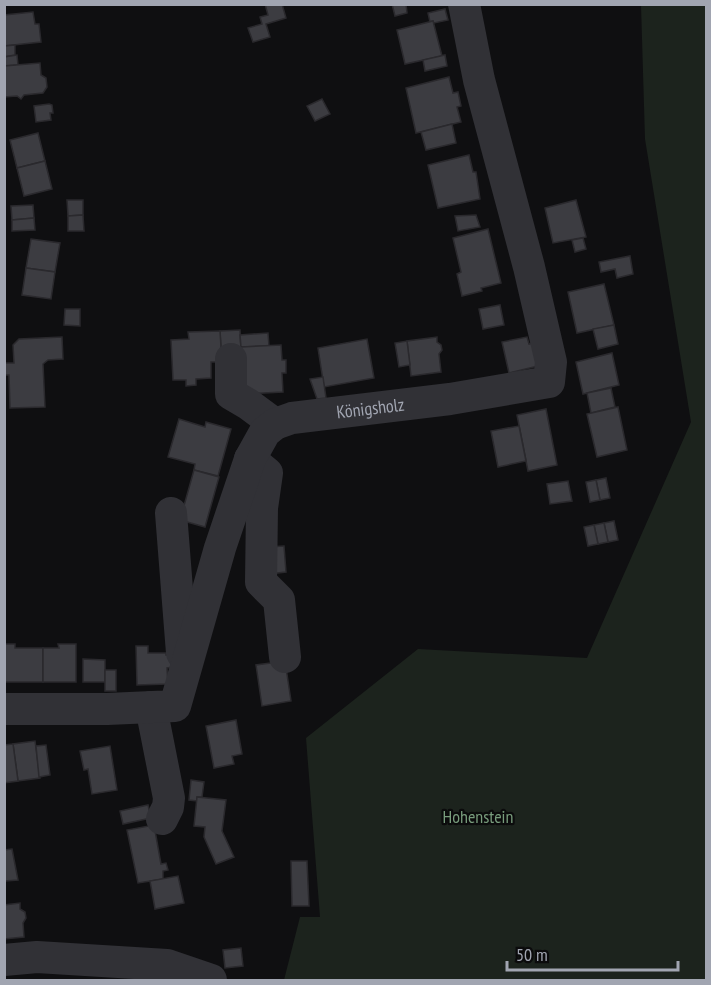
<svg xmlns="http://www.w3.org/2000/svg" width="711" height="985" font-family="'PT Sans Narrow',sans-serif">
<rect width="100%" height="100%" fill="#0f0f11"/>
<!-- green -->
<path fill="#1c231d" d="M641,5H706V980H284L300,917H320L306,738L418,649L587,658L691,422L645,139Z"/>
<!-- building -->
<g fill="#3c3c41" stroke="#2a292d" stroke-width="1.5">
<path d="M265,4H282L286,18L266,24L270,37L253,42L248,28L262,24L260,17L268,15Z"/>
<path d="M392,4H406L407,13L395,16Z"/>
<path d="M445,9L448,20L434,23L433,21L430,22L428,13Z"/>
<path d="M33,12L35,24H39L41,42L4,46V15Z"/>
<path d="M433,21L442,56L405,64L397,30Z"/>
<path d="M15,45V55L4,57V46Z"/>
<path d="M17,55L18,65L4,66V57Z"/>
<path d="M445,55L447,66L425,71L423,60Z"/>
<path d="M40,63L41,75L46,78L47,87L43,93L24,95L21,99L17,96L4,97V66Z"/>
<path d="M449,77L453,93L458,92L461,106L457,107L461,122L416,133L406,88Z"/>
<path d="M322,99L330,114L315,121L307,106Z"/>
<path d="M49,104L52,105L53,113H50L51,120L36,122L34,106Z"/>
<path d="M452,124L456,143L426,150L421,132Z"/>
<path d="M38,133L45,161L17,168L10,140Z"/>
<path d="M469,155L473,172H476L480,199L438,208L428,165Z"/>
<path d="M45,161L52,189L24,196L17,168Z"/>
<path d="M67,200H83V215L68,216Z"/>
<path d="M576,200L586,237L553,243L545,208Z"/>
<path d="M33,205L34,218L12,220L11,206Z"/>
<path d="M83,215L84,231H68V216Z"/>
<path d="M476,215L480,227L458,231L455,216Z"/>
<path d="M34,218L35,230L12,231V220Z"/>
<path d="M488,229L501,283L481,288L482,291L462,296L457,274L461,272L453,238Z"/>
<path d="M583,238L586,249L575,252L572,240Z"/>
<path d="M31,239L60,243L55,272L26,268Z"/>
<path d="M630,256L633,274L617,278L615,269L601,272L599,262Z"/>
<path d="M26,268L55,272L51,299L22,295Z"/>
<path d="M604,284L614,325L577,333L568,292Z"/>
<path d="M500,305L504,325L483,329L479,309Z"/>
<path d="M65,309H80V326L64,325Z"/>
<path d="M614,325L618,344L598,349L593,329Z"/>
<path d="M240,330L241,350L221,351L220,331Z"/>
<path d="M220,331L222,362H211V378L196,379V385L186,386V380H173L171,340L189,339L188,332Z"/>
<path d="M268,333L269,346L241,347L240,335Z"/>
<path d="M62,337L63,359L48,360L43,364L45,407L10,408L9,375H4V363H14L13,345L19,339Z"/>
<path d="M437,337V342L441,345L442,350L439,354L441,372L411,376L407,341Z"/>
<path d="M527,337L529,344L533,343L538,366L509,373L502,342Z"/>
<path d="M367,339L374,378L324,387L318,348Z"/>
<path d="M407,341L410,365L399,367L395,343Z"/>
<path d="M281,345L282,360H286V373H282L283,392L243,394L241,347Z"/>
<path d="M612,353L619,385L583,394L576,362Z"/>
<path d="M323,377L326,398L317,399L310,379Z"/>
<path d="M611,388L615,407L591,413L587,393Z"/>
<path d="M618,407L627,450L597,457L587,414Z"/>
<path d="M546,409L557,465L528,471L517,415Z"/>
<path d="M179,419L205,427L206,422L231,429L218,476L194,470L195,464L168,457Z"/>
<path d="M519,426L526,461L498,467L491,431Z"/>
<path d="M194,470L219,477L205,527L180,520Z"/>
<path d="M606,478L610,498L600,500L596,480Z"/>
<path d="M596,480L600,500L590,502L586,482Z"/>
<path d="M568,481L572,501L550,504L547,484Z"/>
<path d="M614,521L618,540L608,542L604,523Z"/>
<path d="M604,523L608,542L598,544L594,525Z"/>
<path d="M594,525L598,544L588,546L584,527Z"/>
<path d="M284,546L286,572L269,574L267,547Z"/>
<path d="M4,644H15V648H43V682H4Z"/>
<path d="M58,644H76V682H43V648H59Z"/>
<path d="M136,646H148V653H166V655H173L174,667L167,668L168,684L137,685Z"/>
<path d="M83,659L105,660V682H83Z"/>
<path d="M285,661L291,701L262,706L256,665Z"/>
<rect x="105" y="670" width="11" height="21"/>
<path d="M236,720L242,754L232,756L234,764L214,768L206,726Z"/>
<path d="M35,741L40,778L18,781L13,744Z"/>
<path d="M13,744L18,781L4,783V745Z"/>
<path d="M46,745L50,775L39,777L36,746Z"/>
<path d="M110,746L117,790L92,794L88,769L84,770L80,751Z"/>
<path d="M191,780L204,782L202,797H197V801L189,800Z"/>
<path d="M197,797L226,800L222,831L234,857L216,864L204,837L205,827L194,826Z"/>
<path d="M148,805L151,818L123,824L120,811Z"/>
<path d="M154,825L161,864L166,863L168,870L163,871V879L138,883L127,830Z"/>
<path d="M12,849L18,880L5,881L4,884V850Z"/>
<path d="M291,861H307L309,906H292Z"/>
<path d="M178,876L184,903L155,909L150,881Z"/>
<path d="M20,903V909L25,912L26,918L23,923L24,937L4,939V905Z"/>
<path d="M241,948L243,966L225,968L223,950Z"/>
</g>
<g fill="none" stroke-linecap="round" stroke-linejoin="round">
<!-- minor -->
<g stroke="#313136" stroke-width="32">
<path d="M231,359V394L248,404L275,424"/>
<path d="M250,459L267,473L262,508L261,582L279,600L285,657"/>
<path d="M171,513L182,653L184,656"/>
<path d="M151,707L169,798L168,807L162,819"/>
<path id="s1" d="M4,709H107L175,706L220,548L250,459L265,432L275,424L292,418L450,399L549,382L551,362L529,267L479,80L464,4"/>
<path d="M4,960L37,957L167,965L211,980"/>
</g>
</g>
<g text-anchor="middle" stroke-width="4.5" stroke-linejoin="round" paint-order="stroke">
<!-- street labels -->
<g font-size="18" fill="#a1a5b1" stroke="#0b0b0c">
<text dy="6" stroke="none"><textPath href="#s1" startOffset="570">Königsholz</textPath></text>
</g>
<!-- park labels -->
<g font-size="18" fill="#789c7c" stroke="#0b0b0c">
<text x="478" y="823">Hohenstein</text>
</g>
</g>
<!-- border -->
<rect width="711" height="985" fill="none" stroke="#a1a5b1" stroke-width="12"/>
<!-- scale -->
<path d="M507 961v9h171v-9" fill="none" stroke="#a1a5b1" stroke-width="3"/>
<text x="516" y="961" font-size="18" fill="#a1a5b1" stroke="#0b0b0c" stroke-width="4.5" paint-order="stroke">50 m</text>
</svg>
